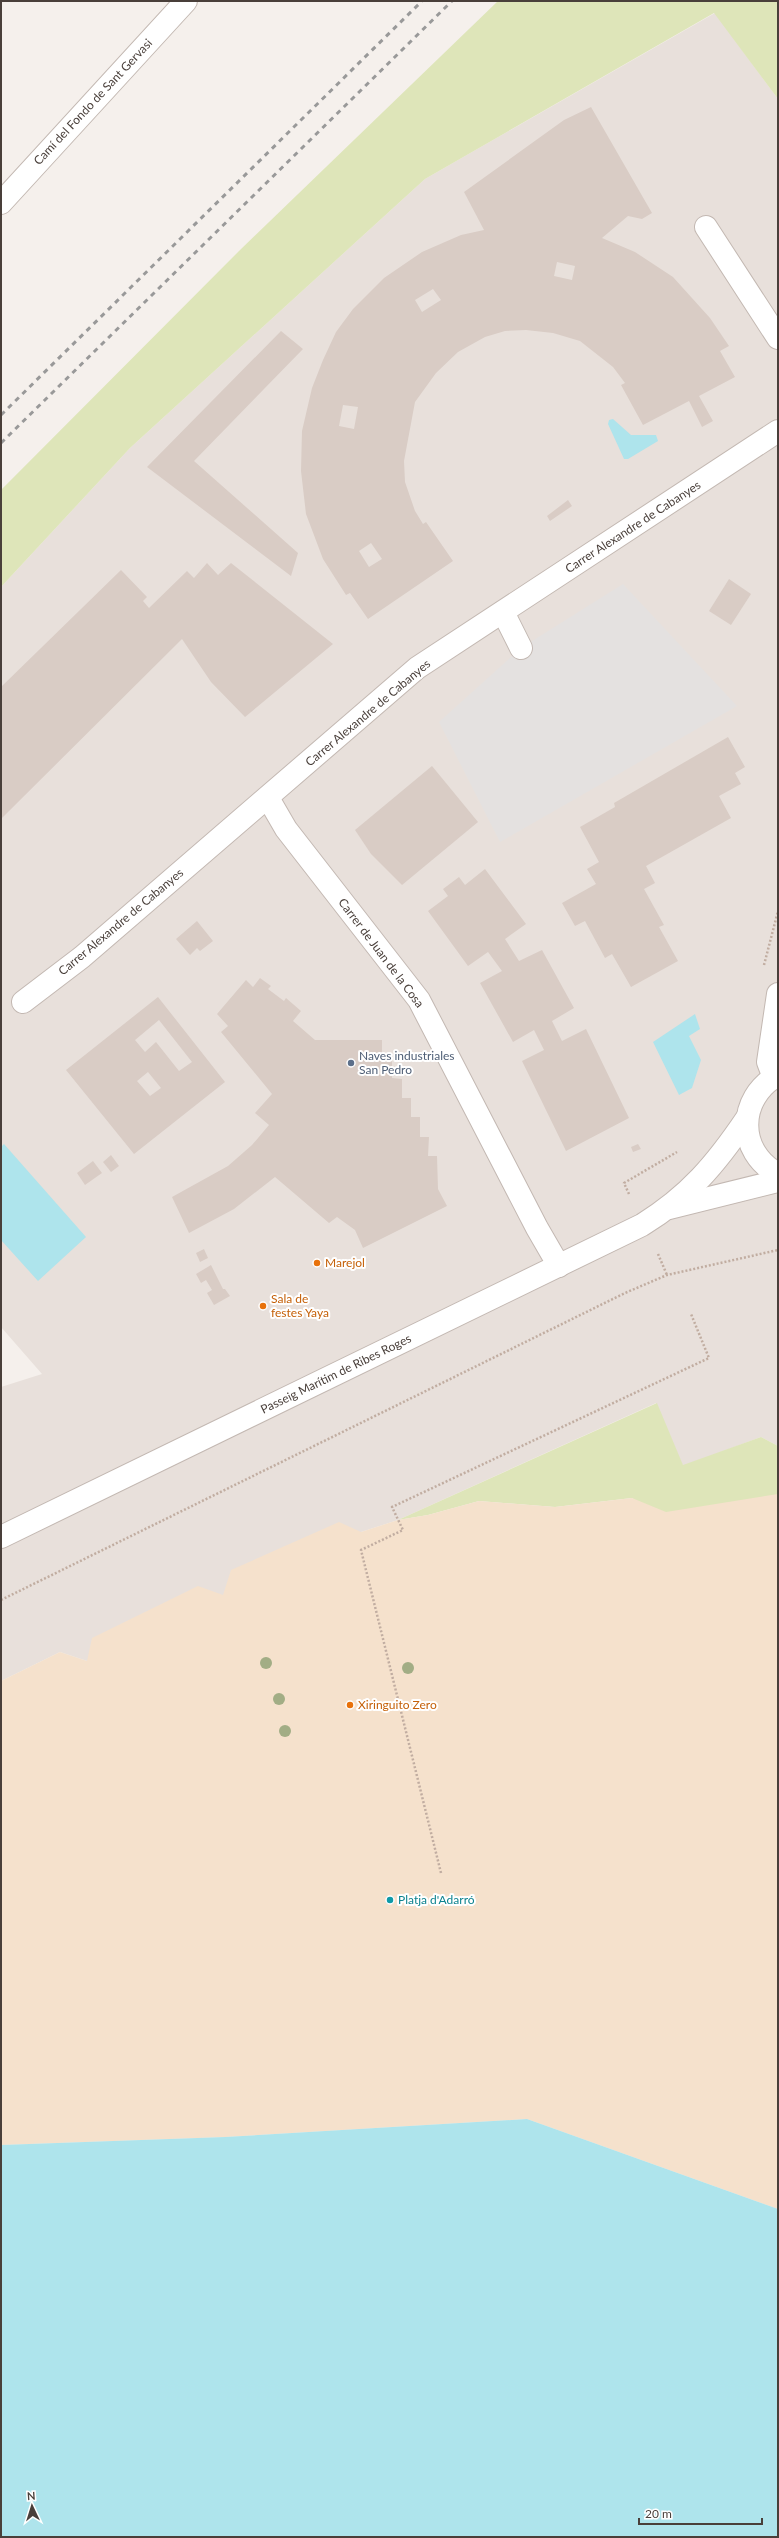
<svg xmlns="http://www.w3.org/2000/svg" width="779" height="2538" font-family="Lato,sans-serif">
<rect width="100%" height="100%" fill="#f5f0ec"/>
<!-- residential -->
<path fill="#e8e0db" d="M715,13L778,99V1446L761,1437L683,1466L656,1403L398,1520L361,1532L223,1595L87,1661L60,1652L1,1681V1387L42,1374L1,1327V587L130,448L425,179Z"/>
<!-- green -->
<g fill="#dee5b9">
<path d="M498,1H778V99L714,13L425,179L130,448L1,587V490L239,251Z"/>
<path d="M657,1403L683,1465L761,1437L778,1446V1583L756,1590L632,1498L555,1507L479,1501L428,1515L398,1520Z"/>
</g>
<!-- sand -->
<path fill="#f5e1cc" d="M778,1494V2209L527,2119L225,2137L1,2145V1681L60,1652L87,1661L92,1638L198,1586L223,1595L231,1570L339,1522L361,1532L398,1520L428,1515L479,1501L555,1507L632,1498L666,1512Z"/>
<!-- parking -->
<path fill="#e4e1e0" d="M623,584L737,706L500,842L439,722L521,648Z"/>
<!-- water -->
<g fill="#aee4ec">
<path d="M613,419L631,435H656L658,441L628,459H624L608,424L609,420Z"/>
<path d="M695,1014L700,1029L689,1036L701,1060L692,1088L679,1095L653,1042Z"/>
<path d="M4,1144L86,1237L38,1281L1,1240V1147Z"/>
<path d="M527,2119L778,2209V2537H1V2145L225,2137Z"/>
</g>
<!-- building -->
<g fill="#d9ccc5" fill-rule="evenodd">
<path d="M591,107L652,213L642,219L628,216L602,238L635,252L673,277L710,318L729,346L720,351L735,377L699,396L713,421L702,427L689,401L643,425L621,385L625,383L613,367L580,341L553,333L526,330L505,331L485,337L458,352L436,373L415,402L404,461L405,482L415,511L423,524L426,522L453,561L368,619L350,593L346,595L323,559L306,514L301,471L302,431L312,388L323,360L336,332L353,309L384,278L422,252L461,235L484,230L464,192L564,120ZM557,262L575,266L572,280L554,276ZM433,289L441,300L422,312L415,300ZM343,405L358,407L354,429L339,426ZM371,543L382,559L369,567L359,551Z"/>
<path d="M281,331L303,349L194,461L298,553L291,576L147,467Z"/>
<path d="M568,500L572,506L550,521L547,516Z"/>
<path d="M207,563L218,575L231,563L333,644L245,717L211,682L182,639L1,819V687L121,570L147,597L143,601L149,608L187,571L194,578Z"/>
<path d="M729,579L751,594L731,625L709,611Z"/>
<path d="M728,737L745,767L735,773L741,784L719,796L731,818L646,866L655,883L644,889L664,925L659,927L678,961L631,987L612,954L605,958L585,921L575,926L562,903L596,884L587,869L599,862L580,827L615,807L614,803Z"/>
<path d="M432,766L478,822L402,885L371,854L355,830Z"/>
<path d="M485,869L526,924L505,939L519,961L542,950L574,1008L552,1021L562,1041L586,1029L629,1118L566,1151L522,1061L544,1050L534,1030L513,1042L480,983L502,971L488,952L468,966L428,911L448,896L443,889L459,877L465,885Z"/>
<path d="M197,921L213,941L200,951L197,948L190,955L176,939Z"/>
<path d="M260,978L271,986L268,989L284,1001L286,998L301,1011L293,1021L315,1040H382V1060H392V1078L402,1079V1098H411V1117H420V1137H429L428,1156H437L438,1189L447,1206L363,1248L355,1230L337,1217L329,1223L275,1177L234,1209L189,1233L172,1197L228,1166L252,1145L269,1125L255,1113L272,1094L221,1032L228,1026L217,1014L246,980L253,987Z"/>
<path d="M158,997L225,1082L134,1154L66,1070ZM159,1020L192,1062L179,1071L156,1042L145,1052L135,1040ZM148,1072L161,1088L150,1096L137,1081Z"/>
<path d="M638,1144L641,1149L633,1152L631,1147Z"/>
<path d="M111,1155L119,1166L111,1172L103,1162Z"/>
<path d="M93,1161L102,1173L85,1185L77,1173Z"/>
<path d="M204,1249L208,1258L200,1262L196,1253Z"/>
<path d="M211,1265L223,1289H225L230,1296L214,1305L207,1293L212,1290L206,1280L201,1283L196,1274Z"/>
</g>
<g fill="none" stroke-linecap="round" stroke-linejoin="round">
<!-- minor casing -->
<g stroke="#c3b8b2" stroke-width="24">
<g id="minor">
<path d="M1,203L186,1"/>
<path d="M706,227L778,338"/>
<path d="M503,612L521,648"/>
<path d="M268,798L286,829L419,1000L537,1228L559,1266"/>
<path d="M23,1002L82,957L417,668L778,431"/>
<path d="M778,1075C737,1098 737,1152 778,1174"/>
<path d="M774,1078L768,1062L778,994"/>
<path d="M669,1208L778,1181"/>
<path d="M1,1537L642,1225C689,1196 716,1164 747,1118"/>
</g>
</g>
<!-- path -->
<g stroke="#c1ada1" stroke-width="2.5" stroke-dasharray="2 2" stroke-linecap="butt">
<path d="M764,965L778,911"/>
<path d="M629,1194L624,1183L677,1152"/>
<path d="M658,1254L667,1275"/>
<path d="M1,1600L625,1293L667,1275L778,1250"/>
<path d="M441,1873L361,1550L403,1530L392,1507L709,1358L691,1314"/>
</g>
<!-- minor -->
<use href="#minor" stroke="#fff" stroke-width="22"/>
<!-- rail -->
<g stroke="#999" stroke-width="3" stroke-dasharray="5 5" stroke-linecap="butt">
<path d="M1,415L422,1"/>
<path d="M1,443L452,1"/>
</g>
</g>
<!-- trees -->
<g fill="#a2ad85">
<circle cx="266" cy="1663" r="6"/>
<circle cx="408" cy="1668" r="6"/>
<circle cx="279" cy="1699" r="6"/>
<circle cx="285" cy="1731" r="6"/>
</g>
<!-- markers -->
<circle fill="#5c6f8a" stroke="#fff" stroke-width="1.5" cx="351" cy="1063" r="4"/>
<g fill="#e8710a" stroke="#fff" stroke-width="1.5">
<circle cx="317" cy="1263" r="4"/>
<circle cx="263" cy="1306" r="4"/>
<circle cx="350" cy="1705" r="4"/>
</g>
<circle fill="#0f9aa8" stroke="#fff" stroke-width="1.5" cx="390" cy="1900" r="4"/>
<g text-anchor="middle" stroke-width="4" stroke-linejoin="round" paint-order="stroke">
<!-- street labels -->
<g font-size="12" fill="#493f3a" stroke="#fff">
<text transform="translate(93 102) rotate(-47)" y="4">Camí del Fondo de Sant Gervasi</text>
<text transform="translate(633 527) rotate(-33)" y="4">Carrer Alexandre de Cabanyes</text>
<text transform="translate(368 713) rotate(-40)" y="4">Carrer Alexandre de Cabanyes</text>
<text transform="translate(121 922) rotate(-40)" y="4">Carrer Alexandre de Cabanyes</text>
<text transform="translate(381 953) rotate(53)" y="4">Carrer de Juan de la Cosa</text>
<text transform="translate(336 1374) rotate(-26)" y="4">Passeig Marítim de Ribes Roges</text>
</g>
<!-- service labels -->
<g font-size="12" fill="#4e5e75" stroke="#fff" text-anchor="start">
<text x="359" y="1060">Naves industriales<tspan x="359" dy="14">San Pedro</tspan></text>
</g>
<!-- food labels -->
<g font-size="12" fill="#c56008" stroke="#fff" text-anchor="start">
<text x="325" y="1267">Marejol</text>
<text x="271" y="1303">Sala de<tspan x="271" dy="14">festes Yaya</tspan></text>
<text x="358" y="1709">Xiringuito Zero</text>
</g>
<!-- culture labels -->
<g font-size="12" fill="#0d838f" stroke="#fff" text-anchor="start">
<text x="398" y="1904">Platja d'Adarró</text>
</g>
</g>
<!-- border -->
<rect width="779" height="2538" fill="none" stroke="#493f3a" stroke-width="4"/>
<!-- north arrow -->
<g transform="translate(32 2506) rotate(356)" stroke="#ffffff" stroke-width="3" paint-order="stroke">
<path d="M0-3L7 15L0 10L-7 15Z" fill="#493f3a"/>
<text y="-6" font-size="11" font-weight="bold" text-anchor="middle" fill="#493f3a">N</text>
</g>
<!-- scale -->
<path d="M639 2518v6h123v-6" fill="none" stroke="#493f3a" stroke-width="2"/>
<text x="645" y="2518" font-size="12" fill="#493f3a" stroke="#ffffff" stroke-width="3" paint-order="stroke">20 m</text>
</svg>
